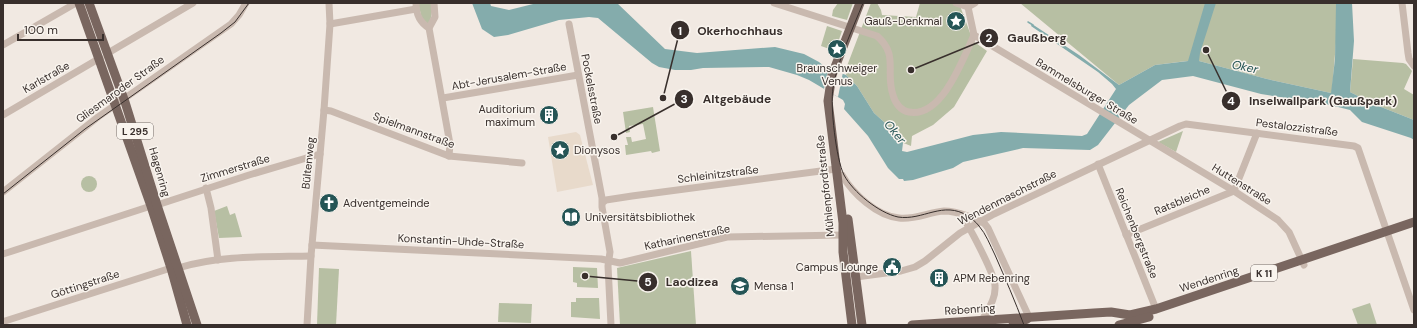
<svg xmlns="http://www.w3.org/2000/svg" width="1417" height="328" font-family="'DM Sans',sans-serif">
<rect width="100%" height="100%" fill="#f1e9e2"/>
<!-- green -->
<g fill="#b7bfa3">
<path d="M418,3H432L433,6L430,23H427L422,19Z"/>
<path d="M838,3H853L847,20L832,16L833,10Z"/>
<path d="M871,3H877L881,10L882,15L916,17L920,3H959L973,41L987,51L954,107L933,125L912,136L911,146L901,142L894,131L874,113L857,86L846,75L847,66Z"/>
<path d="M1020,3H1336V42L1332,91L1331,93L1267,79L1199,61H1187L1155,65L1119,85Z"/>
<path d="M827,26L842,31L835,51L821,46Z"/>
<path d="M1353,59L1403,63L1406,64L1412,71L1404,89L1414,95V120L1376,105L1350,92Z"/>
<path d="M653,107L660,151L652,153L651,151L626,155L625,145H628L626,137H631L632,142L646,139L643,124L629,126L630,132L626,133L623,112Z"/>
<path d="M1183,131L1176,152L1158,142Z"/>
<circle cx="89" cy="184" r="8"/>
<path d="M227,206L230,215L235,213L242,237L219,238L214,211Z"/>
<path d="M691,251L696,325H620L617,268Z"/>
<path d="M573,267L597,268L598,288L577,287V283L573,282Z"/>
<path d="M319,268L339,269L336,325H317Z"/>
<path d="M576,298H599L600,319L571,317V302H576Z"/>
<path d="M499,303L532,304L531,323L498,322Z"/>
<path d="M1370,303L1377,325H1358L1352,309Z"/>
</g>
<!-- plaza -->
<path fill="#e8dacb" d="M576,132L580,135L593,185L557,192L548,137Z"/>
<!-- water -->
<path fill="#84acac" d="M472,3H490L491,6L509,10L537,3H617L665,49L697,53L775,47L804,54L819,62L825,67L846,75L857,86L874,113L894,131L903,143L902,151L907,152L973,135L1001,132L1082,136L1087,134L1116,89L1112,84L1098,72L1031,26L1032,24L1079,55L1119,85L1155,65L1188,61L1205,3H1216L1200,53L1199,61L1267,79L1331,93L1335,59L1336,3H1352L1354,41L1350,92L1376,105L1414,120V140L1411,138L1362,122L1350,110L1330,105L1261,94L1193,76L1162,80L1129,105L1098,145L1090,150L1023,148L963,162L953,168L913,180L904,181L903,179H899L888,168L868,136L844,109L845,104L843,100L809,80L797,75L769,67L703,68L691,70H675L659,67L652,63L598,18L589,17L559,20L508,35L494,37L482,29Z"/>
<!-- pier -->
<path fill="#f1e9e2" d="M829,67L843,72L838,97L824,89Z"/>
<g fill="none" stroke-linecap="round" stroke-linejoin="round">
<!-- stream -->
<path stroke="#84acac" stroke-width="1.5" d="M1028,22L1033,25"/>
<!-- minor -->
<g stroke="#c9b9af" stroke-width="7">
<path d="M416,3C416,14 419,22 429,28"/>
<path d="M434,3L435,17L429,28L450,144L449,156"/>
<path d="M774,3L877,36C899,55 885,71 893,95C895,103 901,111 909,112C942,118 963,59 974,35"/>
<path d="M956,3L968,7"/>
<path d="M1402,3L1408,53L1409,59L1414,66"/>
<path d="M968,7L974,35"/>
<path d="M968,7L975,3"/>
<path d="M330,24L416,9"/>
<path d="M569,24L602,198V207L610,252L608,266L611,325"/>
<path d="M974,35L1234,191L1278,220L1289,232L1304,265"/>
<path d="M3,45L76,3"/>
<path d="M108,53L193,3"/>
<path d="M443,98L578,75"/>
<path d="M324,110L331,111L449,156L522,163"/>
<path d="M3,115L100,58"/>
<path d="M1098,164L1156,309"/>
<path d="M842,175C853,194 877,216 899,218C915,220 929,212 944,211C954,211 962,214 971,217C978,220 984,221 988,228L1029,317"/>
<path d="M206,188L211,208L218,260"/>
<path d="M3,192L98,117L231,24L239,15L246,3"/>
<path d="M603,202L606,200L632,196L836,169"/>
<path d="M157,205L249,175L320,154"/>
<path d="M960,214C968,223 995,275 995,286C996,299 988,309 982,320"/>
<path d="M1126,235L1234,191L1257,133"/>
<path d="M312,245L601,259L620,263L727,237L843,235"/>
<path d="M3,254L151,206"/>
<path d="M178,268C220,255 267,257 311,256"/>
<path d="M856,277L901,271L915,267L925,261L960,233L994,214L1180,126L1186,124L1354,146L1358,148L1414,310"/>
<path d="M5,321L171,268"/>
<path d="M307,325L311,256L324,110L330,24L329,3"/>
</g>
<!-- major -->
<g stroke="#79665f" stroke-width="9">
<path d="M79,3L151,206L171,268L187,325"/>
<path d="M89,3L125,102L157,205L197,325"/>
<path d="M848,219L862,325"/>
<path d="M852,325L843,252V223L828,101L832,75L860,3"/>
<path d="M912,325L1094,313L1111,312L1130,315L1156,309L1414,222"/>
<path d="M1013,325L1027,319"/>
<path d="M1119,325L1149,317"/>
</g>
<!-- tram -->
<g stroke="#382f2c" stroke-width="1">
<path d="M863,3C853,28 837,62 833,88C830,106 836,159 844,175C853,192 879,213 898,217C923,221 943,200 968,216C972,219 976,222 979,226C986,234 990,245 995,255C1005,278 1015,301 1024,325"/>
<path d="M3,194L85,129L221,33L235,22L249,3"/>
</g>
</g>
<!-- icons -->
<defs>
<g id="sight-disc" transform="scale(1)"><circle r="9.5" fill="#255556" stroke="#f9f4ee"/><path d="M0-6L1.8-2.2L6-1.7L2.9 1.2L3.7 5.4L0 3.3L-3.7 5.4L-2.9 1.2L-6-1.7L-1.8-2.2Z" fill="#fff"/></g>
<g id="building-disc" transform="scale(1)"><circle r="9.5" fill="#255556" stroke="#f9f4ee"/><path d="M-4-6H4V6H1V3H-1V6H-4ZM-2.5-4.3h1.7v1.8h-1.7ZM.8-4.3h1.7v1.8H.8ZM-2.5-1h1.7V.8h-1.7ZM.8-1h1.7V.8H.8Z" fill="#fff"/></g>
<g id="church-disc" transform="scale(1)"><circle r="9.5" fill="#255556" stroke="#f9f4ee"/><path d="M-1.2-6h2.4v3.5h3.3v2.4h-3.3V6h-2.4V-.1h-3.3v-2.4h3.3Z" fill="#fff"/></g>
<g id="library-disc" transform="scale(1)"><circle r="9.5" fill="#255556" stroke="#f9f4ee"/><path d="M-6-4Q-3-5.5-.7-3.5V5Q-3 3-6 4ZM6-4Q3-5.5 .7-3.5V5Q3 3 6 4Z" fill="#fff"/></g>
<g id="civic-disc" transform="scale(1)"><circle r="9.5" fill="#255556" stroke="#f9f4ee"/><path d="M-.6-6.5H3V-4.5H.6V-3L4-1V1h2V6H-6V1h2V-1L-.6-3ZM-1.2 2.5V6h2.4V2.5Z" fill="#fff"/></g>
<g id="university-disc" transform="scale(1)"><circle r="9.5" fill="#255556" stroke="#f9f4ee"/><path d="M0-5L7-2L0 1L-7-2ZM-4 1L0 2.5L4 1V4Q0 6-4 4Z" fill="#fff"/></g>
</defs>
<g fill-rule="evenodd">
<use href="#sight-disc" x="956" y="21"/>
<use href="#sight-disc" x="837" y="49"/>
<use href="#building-disc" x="549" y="115"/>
<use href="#sight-disc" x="560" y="150"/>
<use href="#church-disc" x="329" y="203"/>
<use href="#library-disc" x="571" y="217"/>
<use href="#civic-disc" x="892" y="267"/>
<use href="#building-disc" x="939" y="278"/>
<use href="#university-disc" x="740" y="286"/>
</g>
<g text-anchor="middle" stroke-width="3" stroke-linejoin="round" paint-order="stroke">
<!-- shield labels -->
<g fill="#f9f4ee" stroke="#726a66" stroke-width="1">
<rect x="117" y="123" width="36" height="16" rx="3"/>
<rect x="1251" y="265" width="26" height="16" rx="3"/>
</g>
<g font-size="10" font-weight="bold" fill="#382f2c">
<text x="135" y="135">L 295</text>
<text x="1264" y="277">K 11</text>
</g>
<!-- poi labels -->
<g font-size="11" fill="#382f2c" stroke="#f9f4ee" text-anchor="start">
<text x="942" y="25" text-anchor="end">Gauß-Denkmal</text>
<text x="837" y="72" text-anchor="middle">Braunschweiger<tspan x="837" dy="13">Venus</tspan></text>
<text x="535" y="113" text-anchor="end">Auditorium<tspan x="535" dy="13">maximum</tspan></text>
<text x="574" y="154">Dionysos</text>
<text x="343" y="207">Adventgemeinde</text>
<text x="585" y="221">Universitätsbibliothek</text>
<text x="878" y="271" text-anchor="end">Campus Lounge</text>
<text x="953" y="282">APM Rebenring</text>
<text x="754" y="290">Mensa 1</text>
</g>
<!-- street labels -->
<g font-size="11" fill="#382f2c" stroke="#f9f4ee">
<text transform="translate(509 76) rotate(-10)" y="4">Abt-Jerusalem-Straße</text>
<text transform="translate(46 77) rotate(-30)" y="4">Karlstraße</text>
<text transform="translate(120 89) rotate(-36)" y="4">Gliesmaroder Straße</text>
<text transform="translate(592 89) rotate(79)" y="4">Pockelsstraße</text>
<text transform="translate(1087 91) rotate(31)" y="4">Bammelsburger Straße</text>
<text transform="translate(1297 127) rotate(7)" y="4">Pestalozzistraße</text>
<text transform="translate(414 130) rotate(20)" y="4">Spielmannstraße</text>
<text transform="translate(308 163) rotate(-84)" y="4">Bültenweg</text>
<text transform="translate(235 168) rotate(-17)" y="4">Zimmerstraße</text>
<text transform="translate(160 172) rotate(74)" y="4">Hagenring</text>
<text transform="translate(718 174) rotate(-7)" y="4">Schleinitzstraße</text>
<text transform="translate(1242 184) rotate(32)" y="4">Huttenstraße</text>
<text transform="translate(825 186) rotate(-96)" y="4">Mühlenpfordtstraße</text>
<text transform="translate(1007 197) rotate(-27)" y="4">Wendenmaschstraße</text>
<text transform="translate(1182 200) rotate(-23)" y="4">Ratsbleiche</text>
<text transform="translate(1137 233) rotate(68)" y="4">Reichenbergstraße</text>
<text transform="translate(687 237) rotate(-12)" y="4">Katharinenstraße</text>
<text transform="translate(461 241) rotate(3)" y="4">Konstantin-Uhde-Straße</text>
<text transform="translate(1209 279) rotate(-18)" y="4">Wendenring</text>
<text transform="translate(85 284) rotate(-18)" y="4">Göttingstraße</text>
<text transform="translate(970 309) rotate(-4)" y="4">Rebenring</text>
</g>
<!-- water labels -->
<g font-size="12" font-style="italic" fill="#255556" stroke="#f9f4ee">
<text transform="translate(1245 67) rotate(12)" y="4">Oker</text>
<text transform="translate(895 132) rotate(50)" y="4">Oker</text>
</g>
</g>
<!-- callouts -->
<path fill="none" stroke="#382f2c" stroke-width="1.5" d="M663 98L680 30M911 70L989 38M614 137L684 99M1206 50L1231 101M585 276L648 282"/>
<g fill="#382f2c" stroke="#f9f4ee" stroke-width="1.5">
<circle cx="663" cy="98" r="4"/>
<circle cx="911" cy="70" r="4"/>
<circle cx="614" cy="137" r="4"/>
<circle cx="1206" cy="50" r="4"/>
<circle cx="585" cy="276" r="4"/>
<circle cx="680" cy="30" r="10"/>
<circle cx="989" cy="38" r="10"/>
<circle cx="684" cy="99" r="10"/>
<circle cx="1231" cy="101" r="10"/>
<circle cx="648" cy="282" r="10"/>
</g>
<g font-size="12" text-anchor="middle" font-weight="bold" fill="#fff">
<text x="680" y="35">1</text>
<text x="989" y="42">2</text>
<text x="684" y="103">3</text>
<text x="1231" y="105">4</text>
<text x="648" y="286">5</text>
</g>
<g font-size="12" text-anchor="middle" font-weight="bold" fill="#382f2c" stroke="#f9f4ee" stroke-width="3" stroke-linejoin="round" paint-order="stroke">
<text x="740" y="35">Okerhochhaus</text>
<text x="1037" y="42">Gaußberg</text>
<text x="737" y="103">Altgebäude</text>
<text x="1323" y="105">Inselwallpark (Gaußpark)</text>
<text x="692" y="286">Laodizea</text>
</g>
<!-- border -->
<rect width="1417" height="328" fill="none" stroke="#382f2c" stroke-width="8"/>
<!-- scale -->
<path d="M18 34v6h85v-6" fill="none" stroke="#382f2c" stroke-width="2"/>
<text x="24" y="34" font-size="12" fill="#382f2c" stroke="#f9f4ee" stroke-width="3" paint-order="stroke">100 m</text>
</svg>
